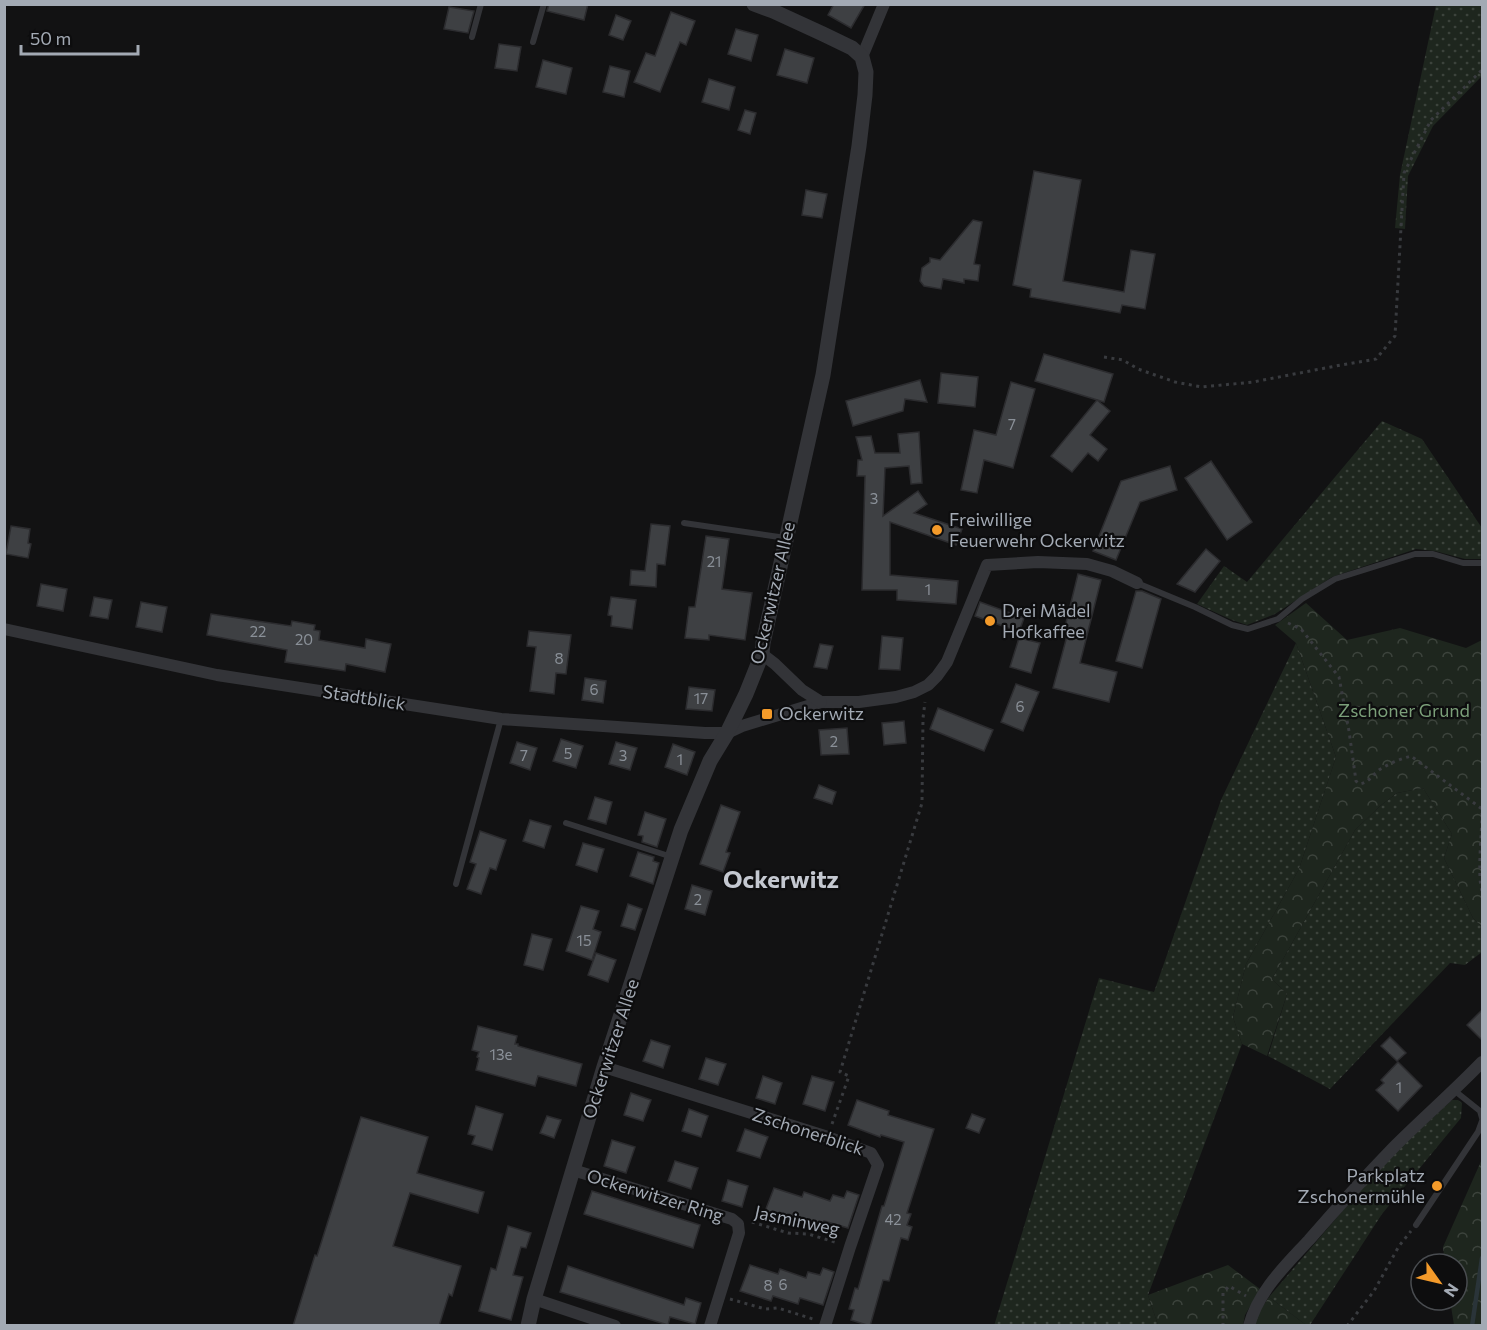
<svg xmlns="http://www.w3.org/2000/svg" width="1487" height="1330" font-family="Commissioner,sans-serif">
<defs>
<pattern id="grass-dots" width="8" height="8" patternUnits="userSpaceOnUse" patternTransform="scale(1.5)"><rect width="8" height="8" fill="#1e261e"/><path d="M2 2h.1M6 6h.1" fill="none" stroke="#3c433c" stroke-width="1.8" stroke-linecap="round"/></pattern>
<pattern id="forest-crowns" width="20" height="18" patternUnits="userSpaceOnUse" patternTransform="scale(1.5)"><rect width="20" height="18" fill="#1e261e"/><path d="M2 6a3 3 0 1 1 6 0M12 15a3 3 0 1 1 6 0" fill="none" stroke="#3c433c"/></pattern>
</defs>
<rect width="100%" height="100%" fill="#121213"/>
<!-- grass -->
<g fill="url(#grass-dots)">
<path d="M1436,5H1482V76L1433,126L1408,176L1405,229L1395,228L1400,175Z"/>
<path d="M1382,421L1422,439L1482,528V559H1465L1435,551L1416,549L1332,577L1275,614L1247,625L1232,620L1197,604L1224,566L1247,582Z"/>
<path d="M1296,643L1336,757L1299,869L1246,964L1233,1017L1242,1044L1148,1295L1158,1325L994,1326L1099,978L1154,992L1221,800Z"/>
<path d="M1423,788L1452,834L1444,858L1473,918L1482,927V952L1465,965L1450,963L1330,1089L1268,1056L1287,994L1272,979L1355,830L1380,806L1397,793Z"/>
<path d="M1452,1100H1458L1462,1103L1461,1118L1382,1214L1310,1325H1306L1269,1297L1351,1201L1399,1149Z"/>
</g>
<!-- forest -->
<g fill="url(#forest-crowns)">
<path d="M1306,603L1347,640L1400,628L1466,648L1482,640V927L1473,918L1444,858L1452,834L1423,788L1397,793L1380,806L1355,830L1272,979L1287,994L1267,1056L1242,1044L1233,1017L1246,964L1299,869L1336,757L1296,643L1275,625Z"/>
<path d="M1482,1159V1325H1454L1450,1300H1457V1264H1445L1443,1247Z"/>
<path d="M1228,1265L1260,1289L1245,1315L1243,1325H1158L1148,1295Z"/>
<path d="M1269,1297L1306,1325L1254,1326L1257,1315Z"/>
</g>
<g fill="none" stroke-linecap="round" stroke-linejoin="round">
<!-- stream -->
<path stroke="#2a3439" stroke-width="4.5" d="M1472,1326L1482,1258"/>
</g>
<!-- building -->
<g fill="#3e4043" stroke="#2c2c2f" stroke-width="1.5">
<path d="M549,4H588L584,20L547,11Z"/>
<path d="M834,4H865L851,28L828,15Z"/>
<path d="M449,7L474,11L468,33L444,29Z"/>
<path d="M671,12L695,21L686,45L680,42L660,92L634,82L646,53L655,56Z"/>
<path d="M616,15L631,21L623,40L609,35Z"/>
<path d="M736,29L758,35L751,61L728,54Z"/>
<path d="M499,44L521,47L517,71L495,68Z"/>
<path d="M785,49L814,58L807,83L777,75Z"/>
<path d="M543,60L572,68L566,94L536,87Z"/>
<path d="M610,66L630,71L624,97L603,92Z"/>
<path d="M709,79L735,87L729,110L702,102Z"/>
<path d="M745,110L756,113L750,134L738,130Z"/>
<path d="M1034,171L1081,180L1063,281L1124,292L1131,250L1155,254L1145,309L1122,305L1120,313L1030,297L1031,289L1013,285Z"/>
<path d="M806,190L827,194L822,218L802,215Z"/>
<path d="M973,220L982,222L974,264L980,265L978,281L964,279V283L943,279L941,289L924,286L920,281L922,268L930,262V258L940,260Z"/>
<path d="M1044,354L1113,374L1104,402L1035,381Z"/>
<path d="M941,373L978,377L975,407L938,403Z"/>
<path d="M920,380L927,402L905,399L903,411L853,426L846,401Z"/>
<path d="M1011,382L1035,389L1013,468L984,460L977,493L961,490L974,430L996,435Z"/>
<path d="M1097,400L1110,411L1090,435L1107,449L1098,461L1088,453L1072,472L1051,456Z"/>
<path d="M919,432L922,483L911,484L909,466L885,468L883,516L918,491L927,504L914,513L962,529L956,545L890,522V575L958,581L956,604L897,600V590H862L865,476H857L858,460H862L856,437L871,436L875,453H900L898,434Z"/>
<path d="M1211,461L1252,522L1227,540L1185,478Z"/>
<path d="M1170,466L1177,490L1140,502L1116,560L1093,551L1121,481Z"/>
<path d="M651,524L670,526L665,565L657,564L656,587L630,585L631,570L645,571Z"/>
<path d="M11,526L30,529L28,543L31,544L28,558L6,554Z"/>
<path d="M706,536L729,539L722,589L752,593L745,640L709,635V640L685,638L689,607H695Z"/>
<path d="M1206,549L1220,561L1195,592L1177,584Z"/>
<path d="M1078,574L1101,580L1080,663L1117,672L1109,702L1053,688L1067,636L1063,635Z"/>
<path d="M41,584L67,589L63,611L37,606Z"/>
<path d="M1136,591H1142L1161,599L1142,668L1116,661Z"/>
<path d="M94,597L112,600L108,619L90,616Z"/>
<path d="M611,597L636,600L632,629L611,626L612,616L608,615Z"/>
<path d="M141,602L167,607L162,632L136,627Z"/>
<path d="M980,602L1024,618L1019,632L975,616Z"/>
<path d="M211,614L291,626L292,621L315,625L314,630L320,631L319,640L365,648L366,639L391,644L385,672L346,664L345,671L285,662L287,650L207,635Z"/>
<path d="M529,631L571,635L566,674L556,673L554,694L530,691L536,647L527,646Z"/>
<path d="M882,636L903,638L900,670L879,669Z"/>
<path d="M1019,638L1040,643L1031,673L1010,667Z"/>
<path d="M820,644L833,646L827,669L814,667Z"/>
<path d="M585,678L606,681L603,703L582,700Z"/>
<path d="M1016,684L1039,692L1023,731L1001,722Z"/>
<path d="M689,687L715,690L712,711L686,709Z"/>
<path d="M938,708L993,730L984,751L930,729Z"/>
<path d="M904,721L906,743L884,745L882,723Z"/>
<path d="M847,728L849,754L821,755L819,730Z"/>
<path d="M561,739L583,746L576,768L553,761Z"/>
<path d="M517,742L537,748L530,770L510,763Z"/>
<path d="M616,742L637,748L630,770L609,764Z"/>
<path d="M673,744L695,752L687,775L665,767Z"/>
<path d="M819,785L836,792L832,804L814,798Z"/>
<path d="M595,797L612,802L606,824L588,819Z"/>
<path d="M721,805L740,812L726,852L730,853L723,872L700,864Z"/>
<path d="M645,812L666,819L657,847L642,842L643,836L638,835Z"/>
<path d="M530,820L551,826L544,848L523,841Z"/>
<path d="M480,831L506,840L496,870L490,868L481,894L467,889L476,864L470,862Z"/>
<path d="M583,843L604,849L597,872L576,865Z"/>
<path d="M638,852L654,857L653,861L659,863L653,884L630,876Z"/>
<path d="M692,885L712,891L705,915L685,909Z"/>
<path d="M628,904L642,909L635,930L621,926Z"/>
<path d="M581,906L599,911L593,929L601,932L592,960L566,951Z"/>
<path d="M532,934L552,939L543,970L524,965Z"/>
<path d="M596,953L616,960L608,982L588,975Z"/>
<path d="M1482,1010V1040L1467,1025Z"/>
<path d="M478,1026L517,1036L515,1044H518V1046L582,1064L576,1086L538,1076L535,1086L476,1070L479,1058L477,1057L479,1052L472,1050Z"/>
<path d="M1390,1037L1406,1053L1397,1061L1381,1046Z"/>
<path d="M651,1040L670,1046L663,1068L643,1061Z"/>
<path d="M706,1058L726,1064L718,1085L699,1079Z"/>
<path d="M1398,1062L1422,1086L1398,1111L1376,1090L1384,1083L1381,1080Z"/>
<path d="M763,1076L782,1083L775,1104L756,1098Z"/>
<path d="M812,1076L834,1082L825,1111L803,1104Z"/>
<path d="M631,1093L651,1100L643,1121L624,1115Z"/>
<path d="M857,1100L889,1111L888,1115L934,1129L907,1213L911,1214L907,1225L912,1227L908,1240L901,1238L889,1281L883,1280L870,1326L851,1320L854,1310L849,1309L855,1288L858,1289L882,1206H884L904,1142L881,1135L880,1137L848,1125Z"/>
<path d="M476,1106L503,1114L492,1150L472,1144L475,1136L468,1134Z"/>
<path d="M689,1109L708,1116L701,1137L682,1131Z"/>
<path d="M972,1114L985,1119L979,1133L966,1128Z"/>
<path d="M547,1116L561,1120L554,1138L540,1133Z"/>
<path d="M361,1117L428,1137L417,1173L484,1192L478,1213L410,1193L393,1246L461,1266L452,1296L449,1294L439,1326H293L315,1255L317,1256Z"/>
<path d="M745,1129L768,1137L760,1158L737,1151Z"/>
<path d="M612,1140L635,1147L626,1173L604,1166Z"/>
<path d="M675,1161L698,1168L691,1189L668,1181Z"/>
<path d="M728,1180L748,1186L742,1207L722,1201Z"/>
<path d="M774,1188L802,1197L804,1192L830,1201L833,1195L844,1198L847,1191L859,1195L848,1228L824,1221L822,1227L797,1219L795,1224L764,1214Z"/>
<path d="M592,1191L700,1225L693,1248L584,1214Z"/>
<path d="M508,1226L531,1233L526,1248L521,1247L513,1275L523,1277L511,1320L479,1311L491,1268L496,1270Z"/>
<path d="M750,1265L778,1274L780,1269L806,1278L808,1272L820,1275L823,1268L834,1272L823,1305L800,1298L798,1304L773,1296L771,1301L740,1291Z"/>
<path d="M568,1266L684,1305L686,1298L701,1303L695,1324L670,1317L668,1325L560,1292Z"/>
</g>
<g fill="none" stroke-linecap="round" stroke-linejoin="round">
<!-- path -->
<g stroke="#393b3f" stroke-width="3" stroke-dasharray="3 4.5" stroke-linecap="butt">
<path d="M1104,357L1123,360L1138,369L1175,382L1202,387L1253,382L1341,365L1376,359L1395,336L1404,173L1431,120L1482,70"/>
<path d="M1288,623L1301,629L1339,677L1349,731L1356,781L1359,784C1369,783 1371,776 1379,770C1388,764 1400,759 1411,756L1482,809"/>
<path d="M1482,813C1482,832 1477,875 1482,891"/>
<path d="M832,1124L849,1076L840,1072L922,803L923,718L925,702"/>
<path d="M752,1222L788,1233L808,1234L838,1243"/>
<path d="M730,1299L765,1309L778,1308L813,1319"/>
<path d="M1223,1326V1293L1229,1286L1246,1296"/>
<path d="M1347,1326L1374,1291L1399,1246L1411,1231"/>
</g>
<!-- service -->
<g stroke="#333438" stroke-width="6">
<path d="M472,37L481,4"/>
<path d="M533,42L544,4"/>
<path d="M684,523L786,538"/>
<path d="M1137,583L1195,607L1232,625L1248,629L1278,619L1302,599L1335,579L1415,554H1433L1463,563H1482"/>
<path d="M566,823L672,857"/>
<path d="M456,884L501,719"/>
<path d="M1455,1091L1480,1111L1482,1118"/>
<path d="M1416,1225L1478,1132L1482,1121"/>
</g>
<!-- minor -->
<g stroke="#333438" stroke-width="12">
<path d="M862,57L884,4"/>
<path d="M4,629L217,675L501,719L705,733H727L742,726L821,702H859L896,697L914,692L928,685L937,676L947,662L987,565L1038,562L1087,564L1112,571L1137,583"/>
<path d="M762,654L775,664L802,690L821,702"/>
<path d="M604,1067L828,1137L871,1153L878,1165L850,1247L825,1326"/>
<path d="M573,1170L732,1219L738,1224L739,1233L710,1326"/>
<path d="M534,1299L615,1326"/>
<path d="M1249,1326C1258,1291 1286,1265 1309,1240C1336,1209 1364,1178 1393,1148C1422,1119 1453,1092 1482,1062"/>
</g>
<!-- tertiary -->
<path stroke="#333438" stroke-width="15" d="M528,1326L534,1299L604,1067L681,830L710,761L727,733L746,694L762,654L763,643L823,375L859,146L865,95L866,72L862,57L852,48L823,34L773,11L754,4"/>
</g>
<!-- markers -->
<g fill="#f39a2a" stroke="#0d0d0e" stroke-width="2">
<circle cx="937" cy="530" r="6"/>
<circle cx="990" cy="621" r="6"/>
<rect x="761" y="708" width="12" height="12" rx="3"/>
<circle cx="1437" cy="1186" r="6"/>
</g>
<g text-anchor="middle" stroke-width="4.5" stroke-linejoin="round" paint-order="stroke">
<!-- number labels -->
<g font-size="15" fill="#8a9098">
<text x="1012" y="430">7</text>
<text x="874" y="504">3</text>
<text x="714" y="567">21</text>
<text x="928" y="595">1</text>
<text x="258" y="637">22</text>
<text x="304" y="645">20</text>
<text x="559" y="664">8</text>
<text x="594" y="695">6</text>
<text x="701" y="704">17</text>
<text x="1020" y="712">6</text>
<text x="834" y="747">2</text>
<text x="568" y="759">5</text>
<text x="524" y="761">7</text>
<text x="623" y="761">3</text>
<text x="680" y="765">1</text>
<text x="698" y="905">2</text>
<text x="584" y="946">15</text>
<text x="501" y="1060">13e</text>
<text x="1399" y="1093">1</text>
<text x="893" y="1225">42</text>
<text x="783" y="1290">6</text>
<text x="768" y="1291">8</text>
</g>
<!-- poi labels -->
<g font-size="18" fill="#a3aab4" stroke="#0d0d0e" text-anchor="start">
<text x="949" y="526">Freiwillige<tspan x="949" dy="21">Feuerwehr Ockerwitz</tspan></text>
<text x="1002" y="617">Drei Mädel<tspan x="1002" dy="21">Hofkaffee</tspan></text>
<text x="779" y="720">Ockerwitz</text>
<text x="1425" y="1182" text-anchor="end">Parkplatz<tspan x="1425" dy="21">Zschonermühle</tspan></text>
</g>
<!-- street labels -->
<g font-size="18" fill="#a3aab4" stroke="#0d0d0e">
<text transform="translate(773 593) rotate(-77)" y="6">Ockerwitzer Allee</text>
<text transform="translate(364 698) rotate(9)" y="6">Stadtblick</text>
<text transform="translate(611 1049) rotate(-72)" y="6">Ockerwitzer Allee</text>
<text transform="translate(808 1132) rotate(18)" y="6">Zschonerblick</text>
<text transform="translate(655 1196) rotate(17)" y="6">Ockerwitzer Ring</text>
<text transform="translate(797 1221) rotate(12)" y="6">Jasminweg</text>
</g>
<!-- park labels -->
<g font-size="18" fill="#7b9f79" stroke="#0d0d0e">
<text x="1404" y="717">Zschoner Grund</text>
</g>
<!-- district labels -->
<g font-size="24" font-weight="bold" fill="#c4c8d0" stroke="#0d0d0e">
<text x="781" y="888">Ockerwitz</text>
</g>
</g>
<!-- border -->
<rect width="1487" height="1330" fill="none" stroke="#a3aab4" stroke-width="12"/>
<!-- north arrow -->
<g transform="translate(1439 1282) rotate(124)"><circle r="28" fill="#0d0d0e" stroke="#494c50" stroke-width="1.5"/>
<path d="M0-4.5L10 22L0 15L-10 22Z" fill="#f39a2a"/>
<text y="-9" font-size="16" font-weight="bold" text-anchor="middle" fill="#a3aab4">N</text>
</g>
<!-- scale -->
<path d="M21 45v9h117v-9" fill="none" stroke="#a3aab4" stroke-width="3"/>
<text x="30" y="45" font-size="18" fill="#a3aab4" stroke="#0d0d0e" stroke-width="4.5" paint-order="stroke">50 m</text>
</svg>
